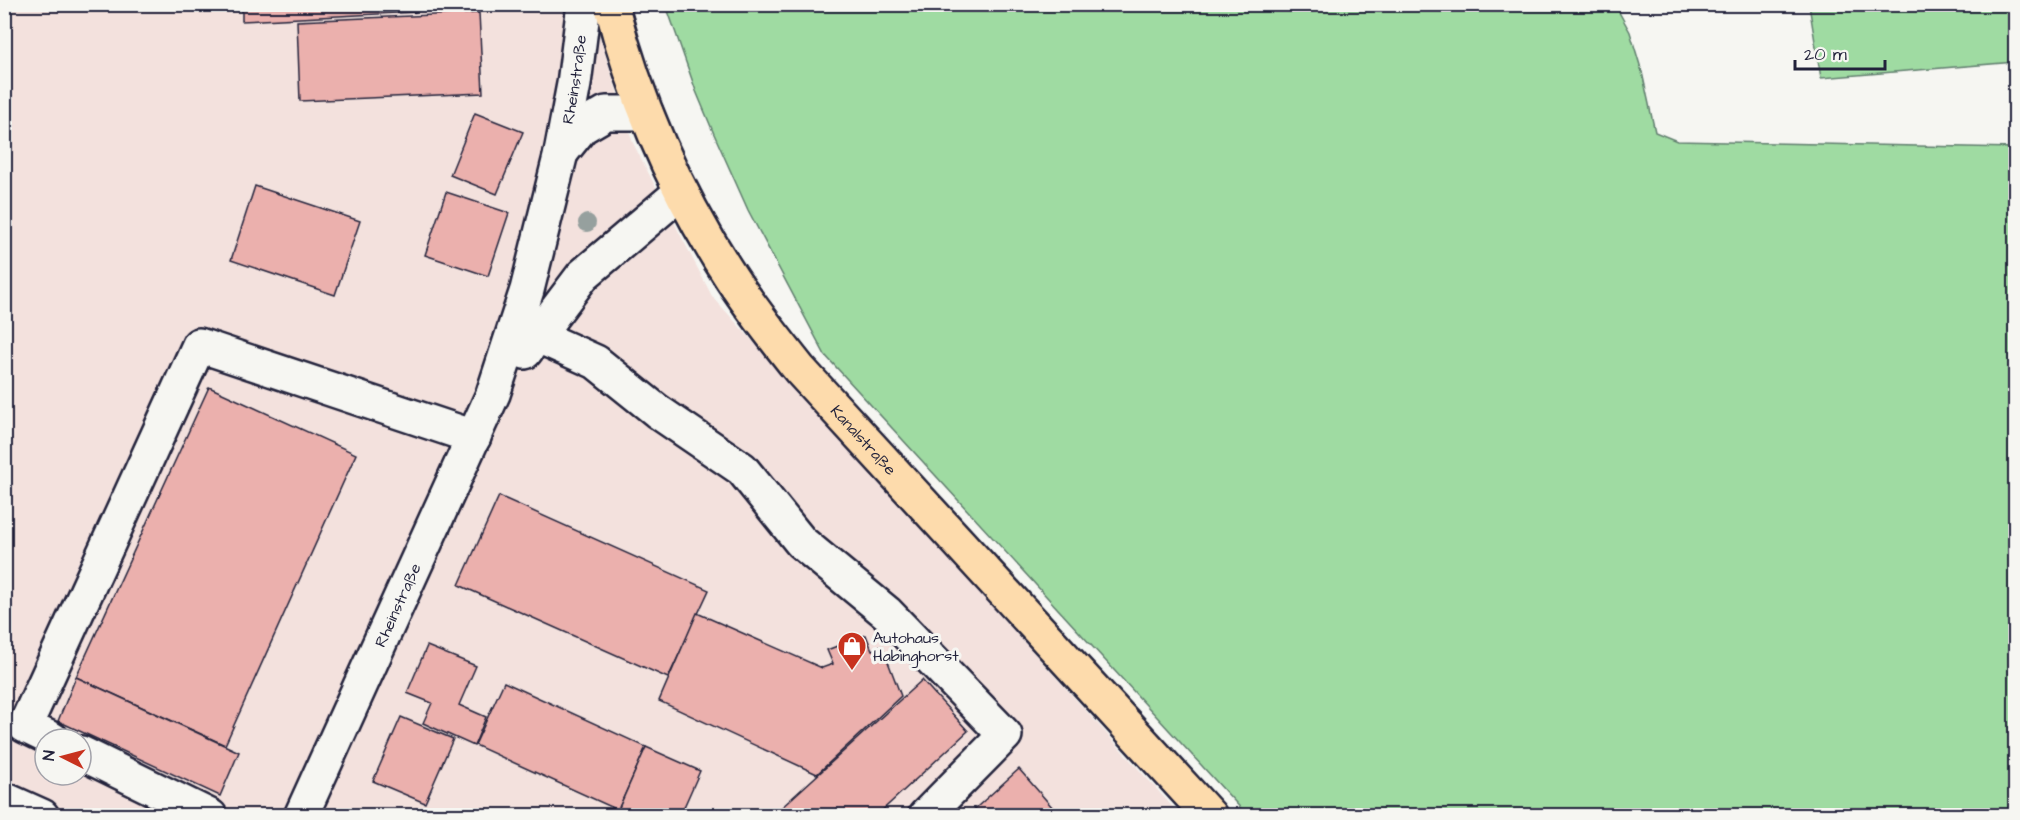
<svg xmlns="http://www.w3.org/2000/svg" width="2020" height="820" font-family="'Architects Daughter',sans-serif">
<rect width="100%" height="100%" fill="#f6f6f2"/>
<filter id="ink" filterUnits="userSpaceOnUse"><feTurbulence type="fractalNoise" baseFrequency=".0167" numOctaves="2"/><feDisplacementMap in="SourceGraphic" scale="12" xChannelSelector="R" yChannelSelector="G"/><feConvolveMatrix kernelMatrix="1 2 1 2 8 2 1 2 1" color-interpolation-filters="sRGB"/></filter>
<g filter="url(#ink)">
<!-- built -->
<path fill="#f3e1dd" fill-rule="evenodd" d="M5,4L590,5L633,143L712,296L1180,815L5,816ZM45,739H81V775H45Z"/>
<!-- green -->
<g fill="#9fdba2" stroke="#607e6e" stroke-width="1.5">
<path d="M666,5H1615L1630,32L1642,72L1655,132L1677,141L2015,148V815H1247L825,355L748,210L714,134L696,91Z"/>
<path d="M1809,5H2015V62L1821,78Z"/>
</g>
<!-- building -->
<g fill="#ebb0ad" stroke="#22223b" stroke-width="1.5">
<path d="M242,4H415V12L242,21Z"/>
<path d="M479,13L483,93L300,101L297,21Z"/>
<path d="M475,113L523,132L497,194L450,175Z"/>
<path d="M255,186L360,221L335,295L231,260Z"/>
<path d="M446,192L509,213L488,276L425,255Z"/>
<path d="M209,387L356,454L225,745L76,677Z"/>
<path d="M499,496L709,590L668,678L459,585Z"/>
<path d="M697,613L822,668L833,664L827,650L866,635L872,650L882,646L901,696L817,774L659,701Z"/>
<path d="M427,646L476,666L459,705L486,717L474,746L423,723L432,703L407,693Z"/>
<path d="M76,677L239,752L220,796L58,721Z"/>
<path d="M922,680L968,731L876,816H786L780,809Z"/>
<path d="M504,682L646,747L618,810L475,745Z"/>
<path d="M401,717L453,739L425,803L373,781Z"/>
<path d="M646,747L700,771L680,816H630L618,810Z"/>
<path d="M1019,769L1060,816H967Z"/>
</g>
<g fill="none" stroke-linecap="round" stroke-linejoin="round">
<!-- minor casing -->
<g stroke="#22223b" stroke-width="38">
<g id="minor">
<path d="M561,153L582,127L606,113H646"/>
<path d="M538,336L596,362L657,411L742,469L801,542L887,613L1005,735L925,816"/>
<path d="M525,352L583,275L681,192"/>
<path d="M52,739L25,726L199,345L474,437"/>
<path d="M81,753L210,816"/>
<path d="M4,799L42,816"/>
<path id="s1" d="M301,816L493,394L527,290L561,153L574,84L584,4"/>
</g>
</g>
<!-- major casing -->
<g stroke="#22223b" stroke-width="38">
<g id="major">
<path id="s2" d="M611,4C636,101 677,195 732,279C753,311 776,340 800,370L1210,816"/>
</g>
</g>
<!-- minor -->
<use href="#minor" stroke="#f6f6f2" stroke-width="33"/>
<!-- major -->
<use href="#major" stroke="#fddbac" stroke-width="33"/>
</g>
<!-- trees -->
<circle fill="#96a09e" cx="587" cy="223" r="9"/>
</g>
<!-- icons -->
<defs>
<g id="shop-pin" transform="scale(1.5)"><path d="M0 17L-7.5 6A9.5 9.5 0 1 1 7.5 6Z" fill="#c8321e" stroke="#f6f6f2"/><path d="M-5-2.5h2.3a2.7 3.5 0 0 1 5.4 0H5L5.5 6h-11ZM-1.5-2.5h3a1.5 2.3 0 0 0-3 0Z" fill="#fff"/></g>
</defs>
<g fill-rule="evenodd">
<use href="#shop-pin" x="852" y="646"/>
</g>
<g text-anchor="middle" stroke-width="6" stroke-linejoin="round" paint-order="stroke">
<!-- street labels -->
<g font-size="16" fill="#22223b" stroke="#f6f6f2">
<text dy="6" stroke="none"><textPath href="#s1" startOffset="789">Rheinstraße</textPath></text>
<text dy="6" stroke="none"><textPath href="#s2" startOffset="510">Kanalstraße</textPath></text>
<text dy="6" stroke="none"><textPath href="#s1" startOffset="232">Rheinstraße</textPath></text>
</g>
<!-- poi labels -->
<g font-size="16" fill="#22223b" stroke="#f6f6f2" text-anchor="start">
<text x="873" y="643">Autohaus<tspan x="873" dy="18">Habinghorst</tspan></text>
</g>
</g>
<!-- margin -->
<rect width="2020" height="820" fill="none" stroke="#f6f6f2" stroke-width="24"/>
<rect x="12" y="12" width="1996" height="796" fill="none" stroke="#22223b" stroke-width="2" filter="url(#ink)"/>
<!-- north arrow -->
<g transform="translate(63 757) rotate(276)"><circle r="28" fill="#f6f6f2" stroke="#a1a1a9" stroke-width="1.5"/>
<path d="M0-4.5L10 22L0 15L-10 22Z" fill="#c8321e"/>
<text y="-9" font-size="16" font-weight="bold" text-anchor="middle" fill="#22223b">N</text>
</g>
<!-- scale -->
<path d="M1795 60v9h90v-9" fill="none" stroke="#22223b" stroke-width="3"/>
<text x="1804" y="60" font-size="18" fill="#22223b" stroke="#f6f6f2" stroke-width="4.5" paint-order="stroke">20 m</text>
</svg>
